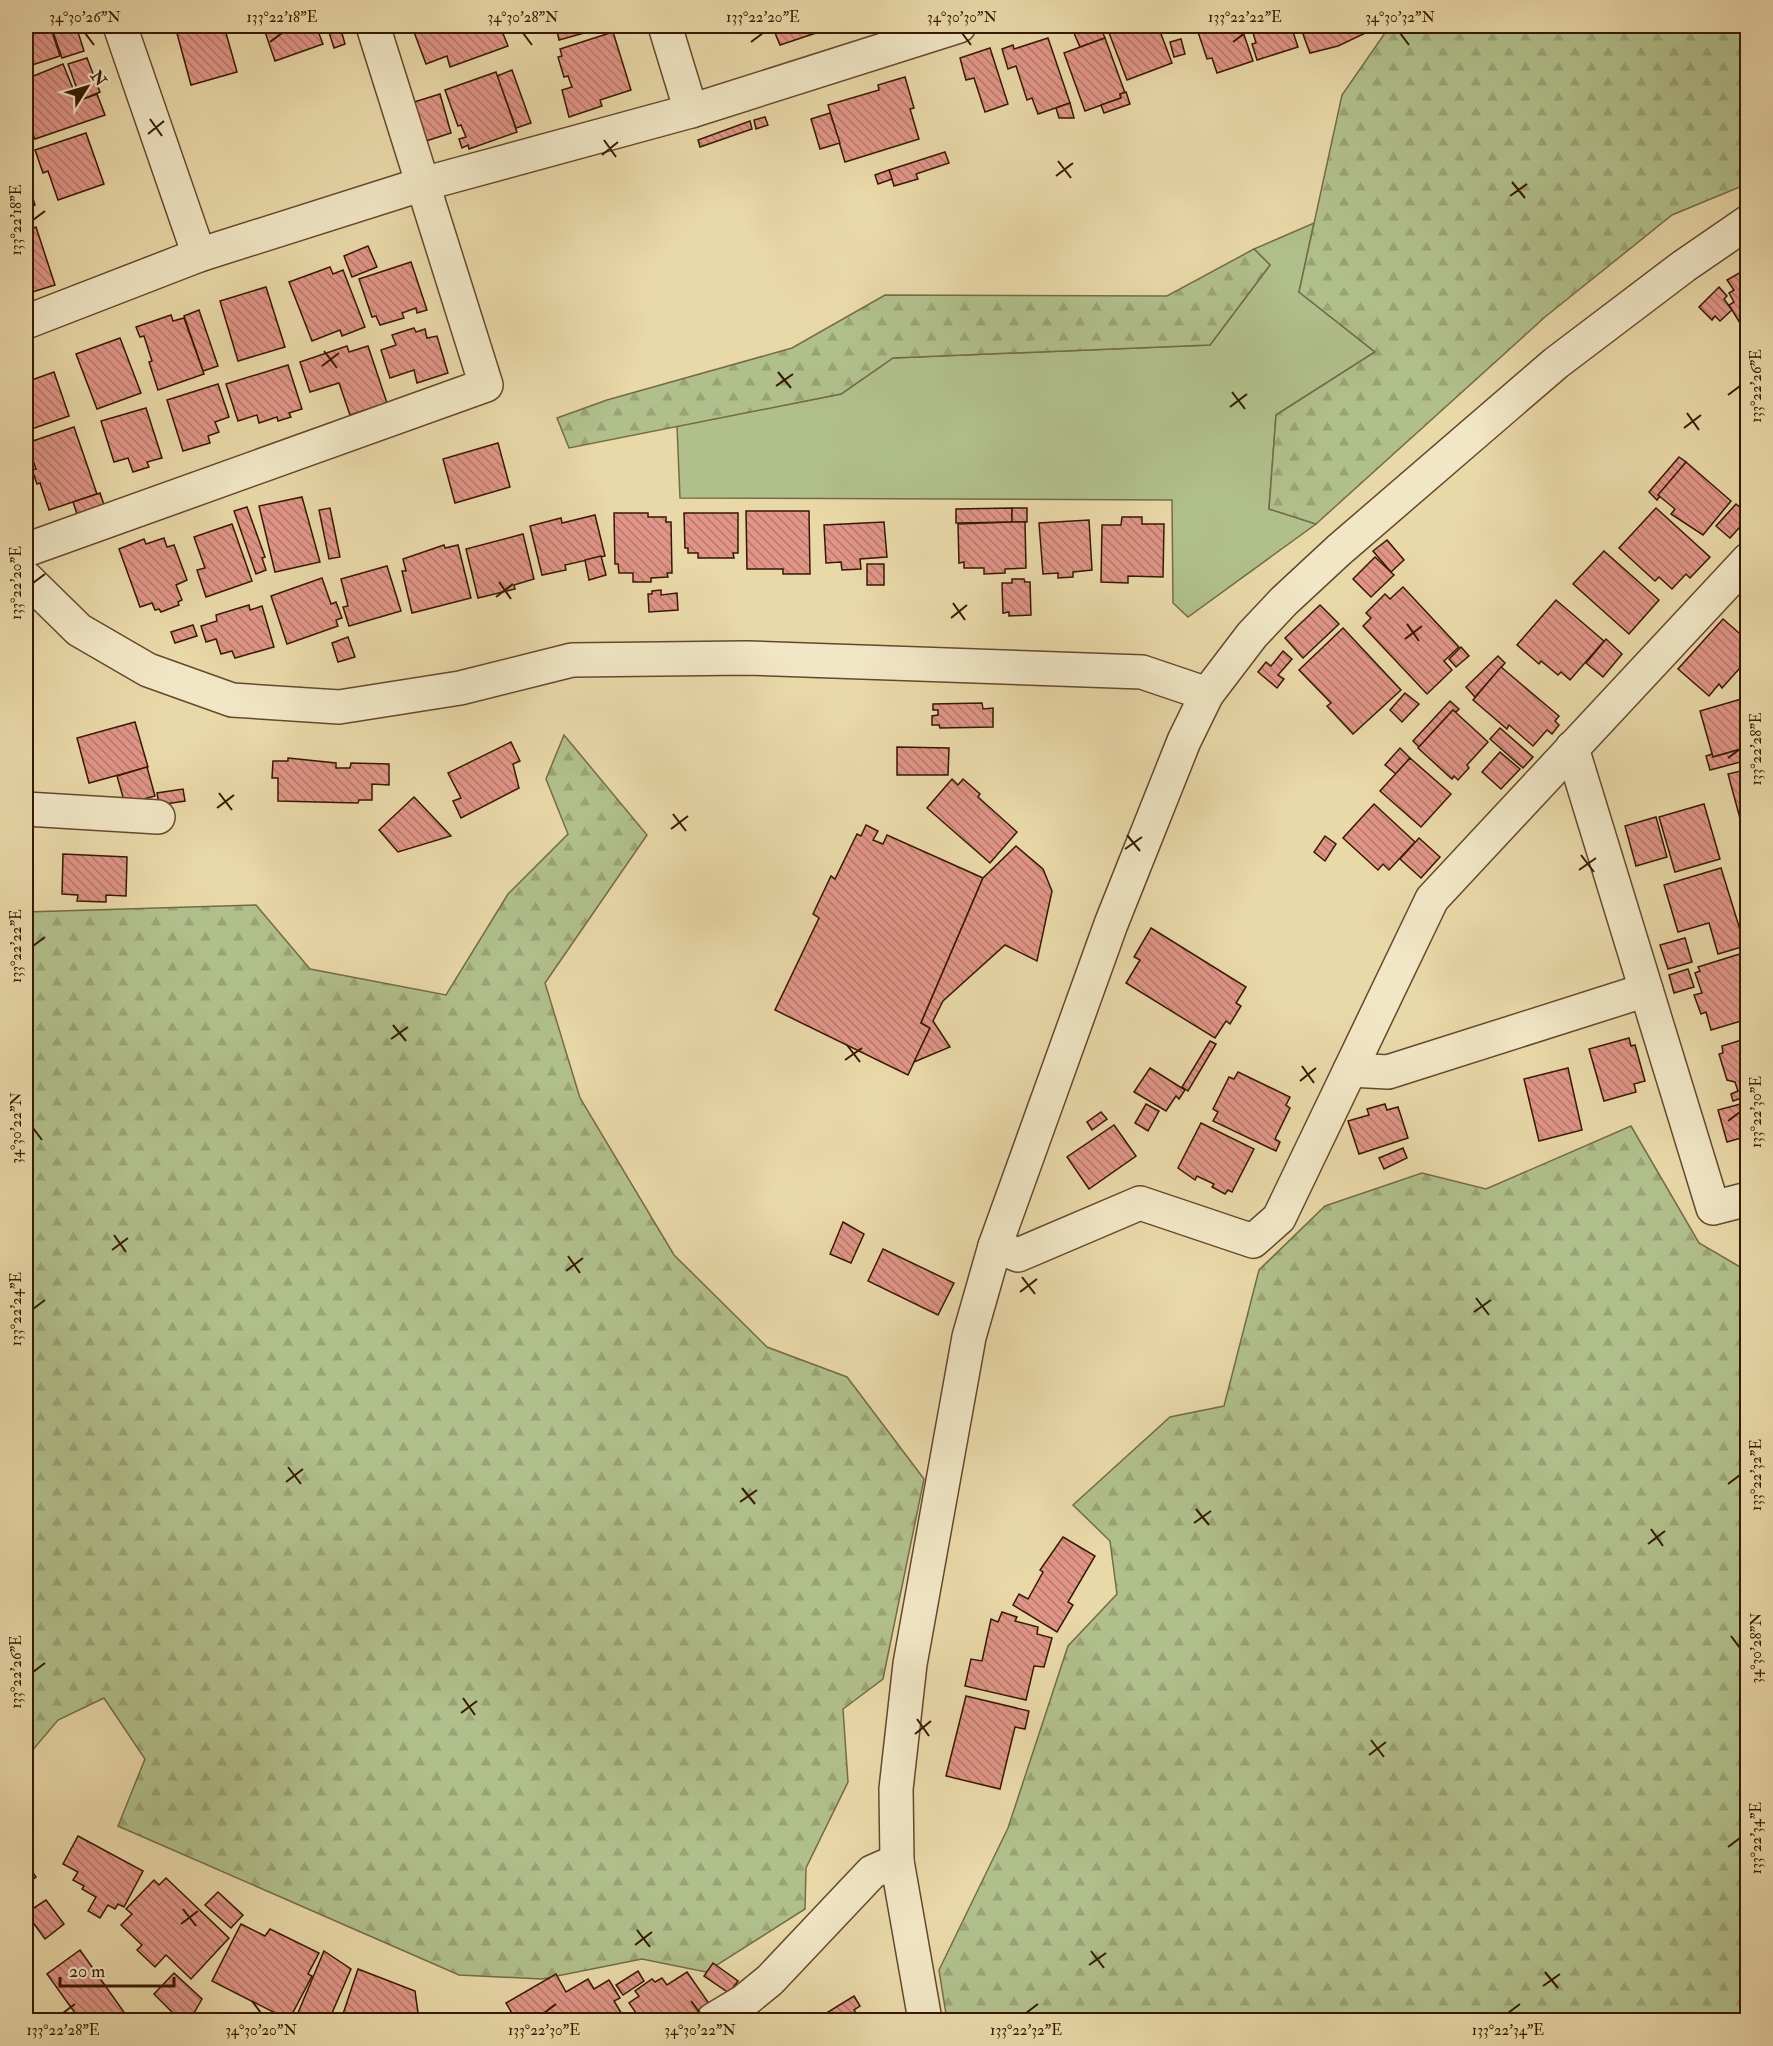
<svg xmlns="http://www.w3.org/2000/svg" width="1773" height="2046" font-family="'IM FELL Double Pica',serif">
<defs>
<pattern id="forest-firs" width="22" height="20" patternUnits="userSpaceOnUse" patternTransform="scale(1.5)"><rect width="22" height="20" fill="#b1c08b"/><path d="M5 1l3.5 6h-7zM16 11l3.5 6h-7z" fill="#99a476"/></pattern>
<pattern id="building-back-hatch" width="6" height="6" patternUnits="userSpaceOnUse" patternTransform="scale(1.5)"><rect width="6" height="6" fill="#e09587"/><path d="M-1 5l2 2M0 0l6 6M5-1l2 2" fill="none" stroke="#b6796c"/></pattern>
</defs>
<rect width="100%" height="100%" fill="#e9d8a8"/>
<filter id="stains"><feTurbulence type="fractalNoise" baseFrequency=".00333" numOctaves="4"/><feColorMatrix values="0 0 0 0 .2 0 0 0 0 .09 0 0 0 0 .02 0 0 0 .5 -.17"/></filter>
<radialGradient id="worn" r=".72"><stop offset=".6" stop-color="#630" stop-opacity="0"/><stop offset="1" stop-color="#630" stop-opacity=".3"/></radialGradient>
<!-- green -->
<path fill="#b1c08b" stroke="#746c46" stroke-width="1.5" d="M1314,223L1299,292L1375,352L1276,415L1269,509L1316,524L1188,617L1173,603L1172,500L680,498L677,426L841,394L893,358L1210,345L1270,265L1254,249Z"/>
<!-- forest -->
<g fill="url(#forest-firs)" stroke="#746c46" stroke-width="1.5">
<path d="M1385,26H1747V184L1672,215L1545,317L1316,524L1269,509L1276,415L1375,352L1299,292L1342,95L1385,33Z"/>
<path d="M1254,249L1270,265L1210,345L893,358L841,394L569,448L557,418L607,400L792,348L885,295L1167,296Z"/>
<path d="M564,735L647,835L545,983L580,1098L674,1255L767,1347L847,1377L924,1479L883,1679L843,1709L848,1782L806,1868L805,1909L706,1972L642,1959L542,1979L459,1975L118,1826L145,1759L104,1698L58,1720L26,1758V912L256,905L310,969L446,995L508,894L568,834L546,779Z"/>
<path d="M1631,1126L1699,1243L1747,1271V2020H947L939,1970L1008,1828L1068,1646L1117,1594L1110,1541L1073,1505L1170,1417L1224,1406L1259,1270L1325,1206L1422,1173L1486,1189Z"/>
</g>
<!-- building -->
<g fill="url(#building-back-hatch)" stroke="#361902" stroke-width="1.5">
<path d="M26,26H50L60,56L26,67Z"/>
<path d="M51,26H76L84,51L62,58Z"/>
<path d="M175,26H224L237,72L191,85Z"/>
<path d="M263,26H316L323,44L275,61Z"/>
<path d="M327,26H340L345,44L334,48Z"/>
<path d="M432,26H500L508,46L450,67L447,56L426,64L414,32Z"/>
<path d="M550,26H609L559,40L557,31L553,32Z"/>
<path d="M781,26H816L819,32L780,45L773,28Z"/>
<path d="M1071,26H1100L1105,38L1080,47Z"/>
<path d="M1125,26H1158L1172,63L1127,80L1109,33Z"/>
<path d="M1196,26H1241L1253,61L1217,73L1212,58L1207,59Z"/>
<path d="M1251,26H1291L1298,47L1257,60L1252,44L1256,43Z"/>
<path d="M1300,26H1370L1372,30L1338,46L1310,53Z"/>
<path d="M613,32L631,90L600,100L602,106L569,117L562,90L572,87L568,76L564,77L558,57L562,56L560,49Z"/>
<path d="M1048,38L1070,103L1038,114L1032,98L1027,100L1016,66L1008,69L1002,49L1013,45L1014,49Z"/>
<path d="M1105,38L1125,93L1120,94L1121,98L1085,111L1064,53Z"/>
<path d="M1181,39L1185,54L1174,57L1170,42Z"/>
<path d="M990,48L1008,104L985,112L974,78L966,80L960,58Z"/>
<path d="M87,58L100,92L81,100L68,64Z"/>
<path d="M63,64L78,101L97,94L105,115L35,139L33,135L28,137L26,130V79Z"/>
<path d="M512,70L531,123L516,128L497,76Z"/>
<path d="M496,72L517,132L469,149L468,145L462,148L459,139L466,137L461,125L458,126L445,90Z"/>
<path d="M905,77L914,108L910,109L919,139L845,162L828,105L879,90L878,85Z"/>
<path d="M1126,92L1130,104L1104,113L1101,105L1121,98L1120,94Z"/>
<path d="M440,94L451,133L426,141L414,102Z"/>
<path d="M1070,103L1074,118H1059L1056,108Z"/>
<path d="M830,113L840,143L820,149L811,119Z"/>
<path d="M765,117L768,125L756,129L754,120Z"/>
<path d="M750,121L752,129L700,147L698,140Z"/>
<path d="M86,133L104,184L58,200L48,171L43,173L35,150Z"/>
<path d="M945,152L949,163L916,174L918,179L894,186L889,170Z"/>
<path d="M889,170L892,179L878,184L875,175Z"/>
<path d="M26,176L35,205L26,208Z"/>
<path d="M36,227L55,285L26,294V231Z"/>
<path d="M368,246L377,267L352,277L344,256Z"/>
<path d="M411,262L427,310L417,313L416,308L402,313L404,318L380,325L376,316L372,317L359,279Z"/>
<path d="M330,267L333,274L343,270L365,327L342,336L340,330L312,341L289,282Z"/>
<path d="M1748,268V332L1746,333L1729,305L1734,302L1729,293L1734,290L1727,280Z"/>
<path d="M266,287L285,347L238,361L220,301Z"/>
<path d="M1719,287L1727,296L1724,299L1732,310L1720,321L1715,316L1712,320L1699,307Z"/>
<path d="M199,310L218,366L203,371L184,316Z"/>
<path d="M171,315L173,321L184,318L204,374L158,390L149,362L152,361L144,336L140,337L136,327Z"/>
<path d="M414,328L416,332L425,329L427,338L437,336L448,373L417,383L414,370L390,378L381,350L396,345L392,335Z"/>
<path d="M120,338L141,393L97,409L76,354Z"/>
<path d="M347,346L349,352L368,346L387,403L350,415L339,383L310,392L300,362Z"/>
<path d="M288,365L302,409L289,413L291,417L278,421L277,417L259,423L257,415L238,421L226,384Z"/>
<path d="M54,372L69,416L26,431V382Z"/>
<path d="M218,384L229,417L215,422L219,432L208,436L210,443L183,451L167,400Z"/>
<path d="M146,408L162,458L147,462L149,467L133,472L128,458L114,462L101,421Z"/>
<path d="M74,427L97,494L49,510L40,483L37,484L32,470L36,469L27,443Z"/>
<path d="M498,443L510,487L455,503L443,459Z"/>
<path d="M1679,457L1686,462L1657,500L1649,492Z"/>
<path d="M1686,462L1731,501L1703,535L1671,514L1675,509L1658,495Z"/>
<path d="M100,493L104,505L77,514L73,502Z"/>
<path d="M302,497L320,562L275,572L259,506Z"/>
<path d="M1736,504L1748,514V518L1730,538L1716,526Z"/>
<path d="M247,507L265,557L262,558L266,570L256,574L234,511Z"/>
<path d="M330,508L340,557L329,559L319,510Z"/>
<path d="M1012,508V522L956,523V509Z"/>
<rect x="1012" y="508" width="15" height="14"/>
<path d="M1656,508L1710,557L1690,578L1686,574L1672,589L1659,577L1655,581L1619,548Z"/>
<path d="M746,511H809L810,574H783V569H747Z"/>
<path d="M614,513H648V517H666V522H671L672,573H667L668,577L651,578V582H633V573H619L618,564H615Z"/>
<path d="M684,513H738V553H733L734,558H698V553H688V548H685Z"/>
<path d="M595,515L605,556L565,565L566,570L542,575L530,526L561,518L562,523Z"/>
<path d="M1122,517H1142V524H1164L1163,577L1128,576V583L1101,582L1102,525H1121Z"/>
<path d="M1089,520L1092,570L1073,572V577L1058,578V573L1043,574L1039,523Z"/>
<path d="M884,522L887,557L860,559L861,569L842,570L841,562L826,563L824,525Z"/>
<path d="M1012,522H1025L1026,568L1005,569V573L984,574V568H964V562L959,563L958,524Z"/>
<path d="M232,524L252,581L206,597L197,570L205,568L194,537Z"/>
<path d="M523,534L534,579L514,585L515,589L478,598L466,549Z"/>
<path d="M164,538L167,547L174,545L187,580L176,585L182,600L178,602L179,605L161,612L159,609L155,610L152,603L140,607L119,549L144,539L146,544Z"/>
<path d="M1387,540L1404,560L1391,572L1373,551Z"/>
<path d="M444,545L445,548L458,545L471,598L412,613L402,571H406L403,559Z"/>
<path d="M1604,551L1659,600L1629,634L1573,584Z"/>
<path d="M601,556L606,575L589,580L585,560Z"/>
<path d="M1375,557L1394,575L1371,597L1353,579Z"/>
<rect x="867" y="564" width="17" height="21"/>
<path d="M387,566L401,611L349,626L343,607L348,606L341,579Z"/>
<path d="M322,578L331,604L336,602L342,618L336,620L338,626L287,644L271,596Z"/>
<path d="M1012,579H1024L1025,582H1030L1031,615L1009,616V612L1003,613L1002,583H1012Z"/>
<path d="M1403,587L1459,647L1444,661L1452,670L1427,694L1363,626L1371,618L1366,613L1385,594L1390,599Z"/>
<path d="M661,590V595L677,593L678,610L649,612L648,594H652V591Z"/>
<path d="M1556,600L1604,641L1570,680L1561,672L1558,675L1541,661L1539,664L1517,645Z"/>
<path d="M249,605L250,610L262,606L274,647L235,658L232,651L221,654L216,639L206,642L201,626L217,621L216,615Z"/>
<path d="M1320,605L1339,624L1303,658L1285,638Z"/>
<path d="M1723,619L1746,639L1741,646L1748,652V659L1722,688L1719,684L1709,696L1678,669Z"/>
<path d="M193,625L197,636L175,643L171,632Z"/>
<path d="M1343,628L1401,690L1353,734L1327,706L1331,703L1299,670Z"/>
<path d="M348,637L355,657L338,662L332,643Z"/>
<path d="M1606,639L1622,654L1603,677L1586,663Z"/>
<path d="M1461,647L1469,656L1456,667L1449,659Z"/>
<path d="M1283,651L1292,659L1278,675L1284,679L1277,688L1258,672L1266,662L1271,666Z"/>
<path d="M1498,656L1505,663L1475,697L1466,687Z"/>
<path d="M1501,667L1559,716L1555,721L1559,725L1552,734L1547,730L1533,746L1509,725L1507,729L1473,700Z"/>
<path d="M1405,693L1419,704L1402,722L1390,710Z"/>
<path d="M1748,697V747L1713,757L1700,711Z"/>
<path d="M1450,701L1459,709L1456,712L1453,710L1419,747L1413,741Z"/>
<path d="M982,703L983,709L993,708V727L940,728L939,725H932V716L938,715V710H933V704Z"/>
<path d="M1453,710L1488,742L1467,765L1469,768L1458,780L1454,776L1452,779L1418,748Z"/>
<path d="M135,722L148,767L89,783L77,738Z"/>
<path d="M1500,728L1533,757L1523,768L1490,739Z"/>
<path d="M511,742L520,761L513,764L519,788L461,818L453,801L461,798L448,773Z"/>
<path d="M897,747L949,748L948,775H897Z"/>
<path d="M1748,747V760L1710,770L1706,756L1712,754L1713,757Z"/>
<path d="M1400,748L1410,758L1396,774L1385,765Z"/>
<path d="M1500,752L1520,769L1501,789L1482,772Z"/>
<path d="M288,758L336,763V768H350L351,763L389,764V785L372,784V800H359L358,803L278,801V778H272L273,761H288Z"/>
<path d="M1410,758L1451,794L1421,827L1380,791Z"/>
<path d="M1748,765V820L1741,822L1728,774L1745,770L1744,766Z"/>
<path d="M147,767L155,796L125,804L117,776Z"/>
<path d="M952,779L958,785L963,779L980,794L978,797L1017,832L990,863L927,808Z"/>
<path d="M183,789L185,801L159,805L157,793Z"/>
<path d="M414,797L451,836L398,852L379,830Z"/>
<path d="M1374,804L1415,842L1389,870L1383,864L1378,870L1343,838Z"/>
<path d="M1704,804L1720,859L1675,872L1659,817Z"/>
<path d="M1656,817L1667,857L1636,866L1625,826Z"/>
<path d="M866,825L878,831L873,840L883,844L887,835L983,878L921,1023L930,1028L908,1075L775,1010L819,918L813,914L831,876L835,879L857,834L861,836Z"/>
<path d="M1325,836L1336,844L1325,861L1314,852Z"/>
<path d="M1419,838L1440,857L1421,878L1400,859Z"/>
<path d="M1016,846L1043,869L1052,891L1037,961L1005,945L943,1001L933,1021L950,1047L914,1062L930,1028L921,1023L983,878Z"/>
<path d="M26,854L31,855L28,904H26Z"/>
<path d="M63,854L127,857L126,896L106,895V902L77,901L78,895L62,894Z"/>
<path d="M1721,868L1745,946L1718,954L1709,923L1678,932L1664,885Z"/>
<path d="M1151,928L1246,987L1236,1003L1241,1006L1230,1024L1226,1021L1215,1038L1126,983L1140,960L1134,957Z"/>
<path d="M1685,938L1692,962L1668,969L1660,945Z"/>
<path d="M1743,953L1748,965V1019L1711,1030L1706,1012L1701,1014L1694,995L1702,993L1695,973L1700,971L1698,967Z"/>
<path d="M1688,969L1694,987L1674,993L1669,975Z"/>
<path d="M1629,1038L1631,1046L1635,1045L1645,1081L1634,1084L1636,1092L1604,1101L1589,1049Z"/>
<path d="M1748,1038V1096L1733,1101L1731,1094L1738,1091L1735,1082L1727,1080L1719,1054L1723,1053L1722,1046Z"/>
<path d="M1210,1041L1216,1044L1188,1091L1182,1087Z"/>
<path d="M1150,1068L1185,1090L1179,1099L1176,1096L1166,1111L1134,1092Z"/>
<path d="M1568,1068L1582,1130L1539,1141L1524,1079Z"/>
<path d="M1238,1072L1290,1097L1286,1105L1290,1108L1275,1139L1280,1142L1276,1151L1213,1121L1218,1112L1213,1109L1229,1077L1234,1079Z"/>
<path d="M1748,1102V1136L1727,1142L1718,1110Z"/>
<path d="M1146,1104L1159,1111L1148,1131L1135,1123Z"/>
<path d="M1385,1104L1387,1110L1398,1107L1408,1138L1359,1154L1348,1121L1369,1115L1367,1109Z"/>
<path d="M1101,1112L1107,1119L1092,1130L1087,1122Z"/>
<path d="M1201,1123L1254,1149L1232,1192L1228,1190L1225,1194L1212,1187L1214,1184L1197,1176L1195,1180L1178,1168Z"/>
<path d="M1114,1125L1136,1156L1089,1189L1067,1157Z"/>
<path d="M1403,1148L1407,1158L1384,1169L1379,1158Z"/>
<path d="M843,1222L864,1234L851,1263L830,1254Z"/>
<path d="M883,1249L954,1283L938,1315L868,1281Z"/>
<path d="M1063,1537L1095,1556L1068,1602L1073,1605L1057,1632L1013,1605L1019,1594L1028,1599L1043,1572L1040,1570Z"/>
<path d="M1002,1612L1017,1617L1015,1621L1038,1627L1037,1634L1052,1638L1044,1667L1034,1666L1026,1700L965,1686L971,1659L982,1661L991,1619L998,1622Z"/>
<path d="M966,1696L1029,1711L1025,1729L1015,1727L1000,1789L946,1776Z"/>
<path d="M78,1836L143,1871L124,1907L118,1904L115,1909L108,1905L100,1918L88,1911L96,1897L82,1889L84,1886L73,1880L78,1872L63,1864Z"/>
<path d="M26,1863L36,1877L26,1884Z"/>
<path d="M166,1878L229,1938L191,1979L166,1955L155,1967L137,1950L142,1945L121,1925L132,1914L126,1909L154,1880L159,1885Z"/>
<path d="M218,1892L243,1915L231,1928L205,1905Z"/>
<path d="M46,1900L64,1924L45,1939L26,1913Z"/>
<path d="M241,1924L265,1936L270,1929L319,1953L308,1974L312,1976L289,2020L212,1981Z"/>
<path d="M80,1950L126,2015L119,2020H80L47,1974Z"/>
<path d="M324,1951L351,1969L329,2020H295Z"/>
<path d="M713,1963L738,1981L729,1993L704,1976Z"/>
<path d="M358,1969L415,1991L419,2020H341Z"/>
<path d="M638,1971L644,1981L623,1995L616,1985Z"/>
<path d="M687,1972L710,2005L689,2020H641L629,2003L639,1996L635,1991L652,1979L655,1982L662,1978L667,1985Z"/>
<path d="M174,1973L202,1999L190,2020H180L154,1994Z"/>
<path d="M556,1974L566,1992L588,1979L594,1989L609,1980L620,1998L614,2001L623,2016L614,2020H516L506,2003Z"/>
<path d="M854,1996L860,2006L854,2010L861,2020H815Z"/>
</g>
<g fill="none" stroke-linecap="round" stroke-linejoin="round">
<!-- minor casing -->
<g stroke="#63492c" stroke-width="36">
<g id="minor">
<path d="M120,26L199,255"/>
<path d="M665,26L691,111"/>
<path d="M26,322L199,255L423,184L691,111L959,26"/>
<path d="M26,550L486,385L373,26"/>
<path d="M26,578L79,630L148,670L232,700L339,707L460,688L572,660L747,658L1142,672L1207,694"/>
<path d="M1572,748L1713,1208L1748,1199"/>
<path d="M26,809L158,817"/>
<path d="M1350,1070L1388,1072L1646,990"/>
<path d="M995,1246L1018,1255L1140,1203L1253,1241L1279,1218L1432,899L1748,560"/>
<path d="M713,2020L743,2002L770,1980L872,1872L897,1861"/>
<path d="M925,2020L897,1861L896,1789L910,1664L969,1337L995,1246L1111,924L1184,741L1207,694L1252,635L1284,601L1339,550L1556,363L1684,266L1748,222"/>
</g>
</g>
<!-- minor -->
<use href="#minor" stroke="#f1e6c6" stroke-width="33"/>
</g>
<!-- ticks -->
<path fill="none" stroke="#361902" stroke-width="2" d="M85,33L94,45M523,33L532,45M962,33L971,45M1400,33L1409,45M270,42L282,33M751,42L763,33M1233,42L1245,33M150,119L162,136M148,134L164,121M604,140L616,157M602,155L618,142M1058,161L1071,178M1056,176L1073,163M1512,182L1525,198M1510,196L1527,184M33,220L45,211M324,351L337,368M322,366L339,353M778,372L791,388M776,386L793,374M1232,392L1245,409M1728,395L1740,386M1230,407L1247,394M1687,413L1699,430M1684,428L1701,415M499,582L511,599M33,583L45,574M496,597L513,584M953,603L965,620M951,618L967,605M1407,624L1419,641M1405,639L1422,626M1728,758L1740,749M219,793L232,810M217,808L234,795M673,814L686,831M671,829L688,816M1127,835L1140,851M1125,849L1142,837M1581,855L1594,872M1579,870L1596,858M33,946L45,937M393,1025L406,1041M391,1039L408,1027M847,1045L860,1062M845,1060L862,1048M1302,1066L1314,1083M1300,1081L1316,1068M1728,1121L1740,1112M33,1128L42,1140M114,1235L126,1252M112,1250L128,1238M568,1256L580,1273M566,1271L583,1258M1022,1277L1035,1294M1020,1292L1037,1279M1476,1298L1489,1315M33,1309L45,1300M1474,1312L1491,1300M288,1467L301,1484M286,1482L303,1469M1728,1484L1740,1475M742,1488L755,1504M740,1502L757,1490M1196,1509L1209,1525M1194,1523L1211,1511M1651,1529L1663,1546M1648,1544L1665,1531M1731,1636L1740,1648M33,1672L45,1663M463,1698L475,1715M461,1713L477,1701M917,1719L929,1736M915,1734L931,1721M1371,1740L1384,1757M1369,1755L1386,1742M1728,1847L1740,1838M183,1909L196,1926M181,1924L198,1911M637,1930L650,1947M635,1945L652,1932M1091,1951L1104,1968M1089,1965L1106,1953M1545,1972L1558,1988M1543,1986L1560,1974M252,2001L261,2013M691,2001L700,2013M63,2013L75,2004M544,2013L556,2004M1026,2013L1038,2004M1508,2013L1520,2004"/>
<!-- margin -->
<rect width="1773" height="2046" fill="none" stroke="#e9d8a8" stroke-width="66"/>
<!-- north arrow -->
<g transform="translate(87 87) rotate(53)" stroke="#f1e6c6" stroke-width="4.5" paint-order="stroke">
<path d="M0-4.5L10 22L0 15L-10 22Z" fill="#361902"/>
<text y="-9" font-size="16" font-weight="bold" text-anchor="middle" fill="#361902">N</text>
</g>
<!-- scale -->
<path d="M60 1977v9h114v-9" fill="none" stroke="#361902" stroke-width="3"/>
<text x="69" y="1977" font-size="18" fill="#361902" stroke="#f1e6c6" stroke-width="4.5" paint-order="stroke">20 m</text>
<rect x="33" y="33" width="1707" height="1980" fill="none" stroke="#361902" stroke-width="2"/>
<g font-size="15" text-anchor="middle" fill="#361902">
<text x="85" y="22">34°30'26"N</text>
<text x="282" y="22">133°22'18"E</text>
<text x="523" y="22">34°30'28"N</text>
<text x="763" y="22">133°22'20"E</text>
<text x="962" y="22">34°30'30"N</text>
<text x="1245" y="22">133°22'22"E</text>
<text x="1400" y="22">34°30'32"N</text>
<text transform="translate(16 220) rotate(-90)" y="5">133°22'18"E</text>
<text transform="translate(1756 386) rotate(-90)" y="5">133°22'26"E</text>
<text transform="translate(16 583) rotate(-90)" y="5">133°22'20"E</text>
<text transform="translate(1756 749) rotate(-90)" y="5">133°22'28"E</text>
<text transform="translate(16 946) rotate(-90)" y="5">133°22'22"E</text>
<text transform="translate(1756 1112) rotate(-90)" y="5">133°22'30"E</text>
<text transform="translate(16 1128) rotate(-90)" y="5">34°30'22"N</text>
<text transform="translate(16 1309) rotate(-90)" y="5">133°22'24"E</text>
<text transform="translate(1756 1475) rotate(-90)" y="5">133°22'32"E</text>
<text transform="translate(1756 1648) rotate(-90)" y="5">34°30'28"N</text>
<text transform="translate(16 1672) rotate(-90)" y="5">133°22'26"E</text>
<text transform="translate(1756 1838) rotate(-90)" y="5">133°22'34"E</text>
<text x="63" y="2035">133°22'28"E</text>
<text x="261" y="2035">34°30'20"N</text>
<text x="544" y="2035">133°22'30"E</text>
<text x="700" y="2035">34°30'22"N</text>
<text x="1026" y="2035">133°22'32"E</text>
<text x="1508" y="2035">133°22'34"E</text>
</g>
<rect width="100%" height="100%" filter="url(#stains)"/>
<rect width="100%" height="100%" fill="url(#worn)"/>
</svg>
